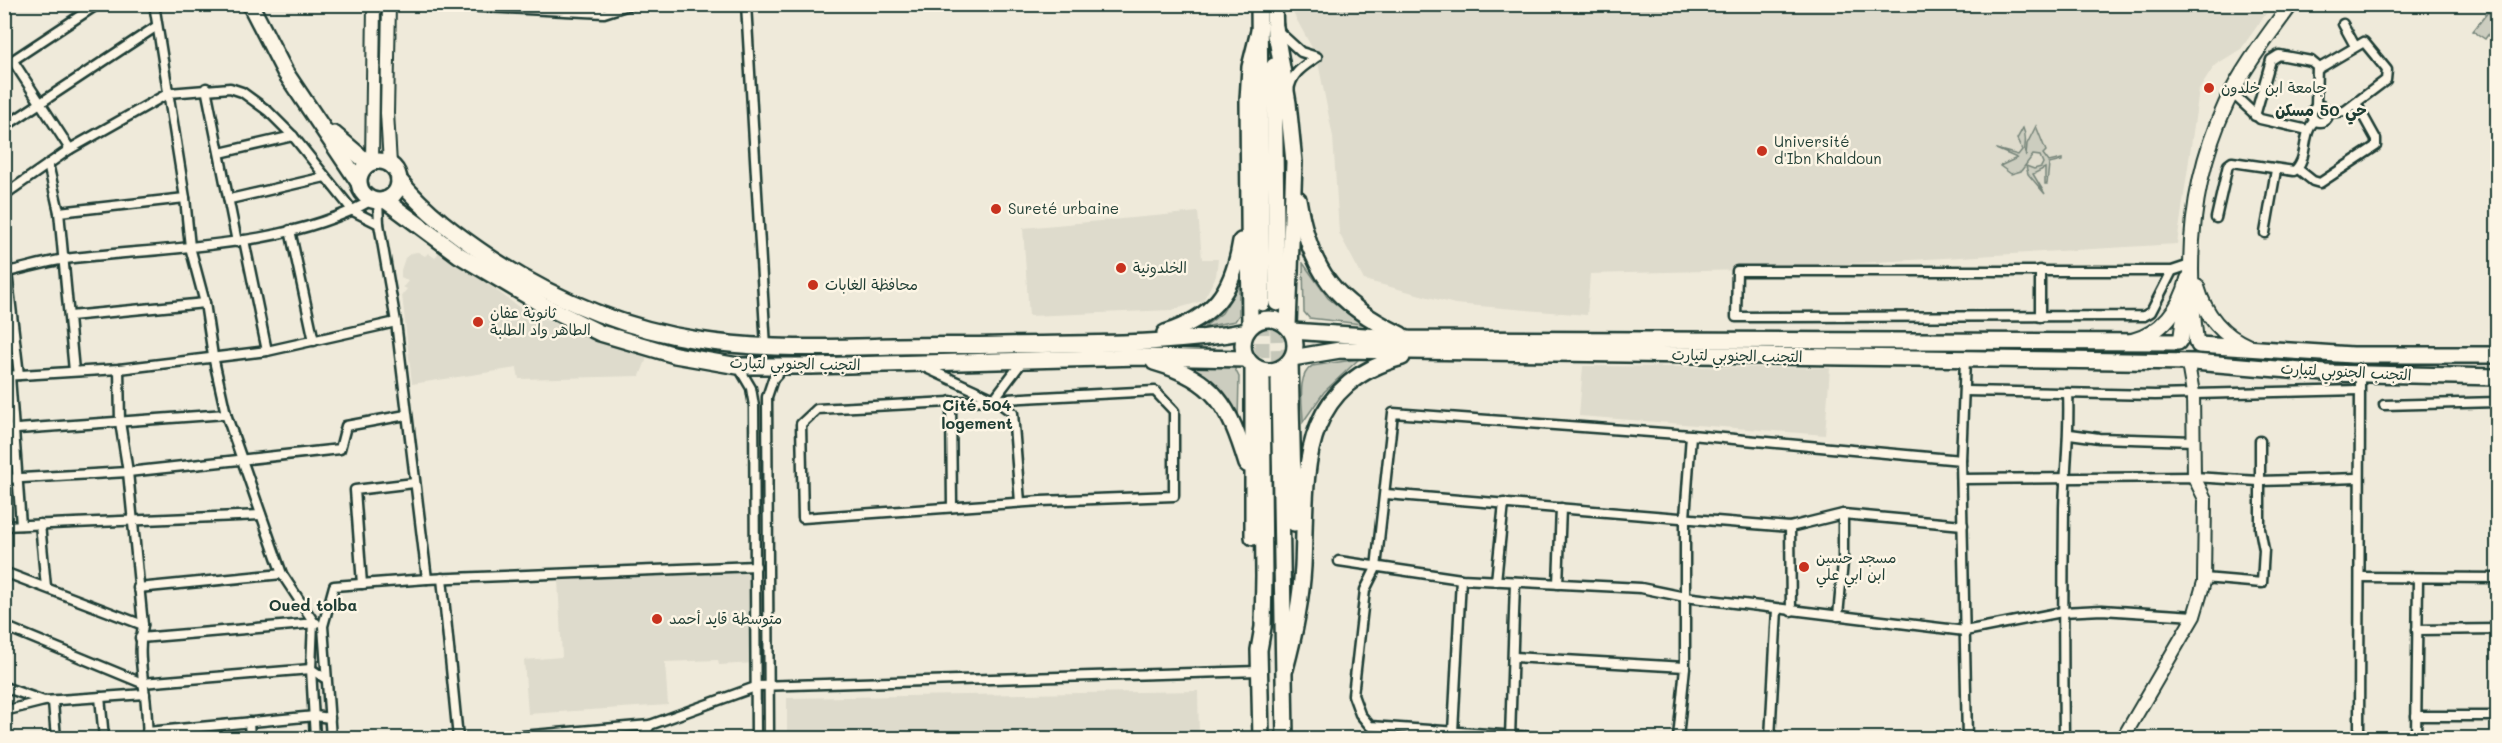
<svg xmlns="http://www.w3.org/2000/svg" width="2502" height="743" font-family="Mali,'Playpen Sans Arabic',sans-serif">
<rect width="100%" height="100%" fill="#efeada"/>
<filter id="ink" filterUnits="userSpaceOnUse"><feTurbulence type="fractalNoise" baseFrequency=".0167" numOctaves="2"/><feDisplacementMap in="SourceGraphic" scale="12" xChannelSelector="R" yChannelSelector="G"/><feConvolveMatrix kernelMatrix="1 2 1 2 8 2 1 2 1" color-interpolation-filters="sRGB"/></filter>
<g filter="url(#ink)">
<!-- built -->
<g fill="#dedbcc">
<path d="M1293,5H2272L2241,49L2215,65L2199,90L2177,244L1743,270L1590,274L1587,315L1455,304L1364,280L1339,233L1333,137L1317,57L1293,13Z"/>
<path d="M1198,212L1202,259H1218L1216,276L1203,301L1172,310L1029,316L1023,228Z"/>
<path d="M441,249L524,311L647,358L640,376L519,379L517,368L412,384L402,295L407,289L403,287L408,281L401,277V270L405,258L411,253L418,252L425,256L428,253L435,258Z"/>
<path d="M1583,366L1830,368L1825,435L1579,416Z"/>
<path d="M751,571L756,663L719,665L718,660L665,662L668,705L528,714L524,660L562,657L558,580Z"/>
<path d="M1198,691L1199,738H787V698Z"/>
<path d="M1384,733L1439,737V738H1383Z"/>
</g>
<!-- green -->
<g fill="#cccdbf" stroke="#76857a" stroke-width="1.5">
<path d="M2488,12L2497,22L2485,39L2473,31Z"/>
<path d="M2036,126L2046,151L2043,154L2049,162L2062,159V161L2049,164L2047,184H2045V168L2033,174L2045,194L2028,174L2026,166L2034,169L2041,167L2043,163L2040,156L2033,155L2021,171L2011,174L2000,166L2017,158L1996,149L2018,155L2022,150L2017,139L2023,128C2029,141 2022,147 2026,156L2027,144Z"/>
<path d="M1303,263L1328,298L1361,324L1309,318L1304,312Z"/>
<path d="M1239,285V315L1235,321L1204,327L1222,313Z"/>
<path d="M1359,359L1324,392L1303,422C1303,405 1296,376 1312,366Z"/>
<path d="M1186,363L1234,367L1239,377L1238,420C1225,394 1209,380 1186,363Z"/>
</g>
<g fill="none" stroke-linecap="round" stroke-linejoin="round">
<!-- highway-tunnel -->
<g stroke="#c5c7b9" stroke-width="15" stroke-dasharray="15 8" stroke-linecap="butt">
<path d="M1277,303L1279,380"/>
<path d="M1262,380V303"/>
</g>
<!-- street casing -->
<g stroke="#1f3d34" stroke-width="13">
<g id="street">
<path d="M154,4L185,198L190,247L205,303L213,356L226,414L282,574L313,621L311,669L315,738"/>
<path d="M425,4L604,13L632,4"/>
<path d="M746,4L766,347"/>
<path d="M2343,24L2355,46"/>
<path d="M1278,31L1301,52L1317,57C1304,66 1291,73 1289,91"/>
<path d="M13,61L70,149"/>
<path d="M4,66L98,4"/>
<path d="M2318,69L2364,42L2387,70L2386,80L2345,111L2328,113"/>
<path d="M206,88L237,242"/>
<path d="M2232,93L2260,119L2308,130"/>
<circle cx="2320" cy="114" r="8"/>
<path d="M2255,116L2271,60L2279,55L2311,61L2317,66L2316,106"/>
<path d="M4,127L157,26"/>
<path d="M220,153L293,136"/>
<path d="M48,164L59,212L74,371"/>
<path d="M2298,169L2313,181L2320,183L2376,146V139L2356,103"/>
<path d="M4,195L70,149L169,93L230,88L242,92L268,111L293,136L353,211L379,224"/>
<path d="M230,199L325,177"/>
<path d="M59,212L185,198"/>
<path d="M2216,218L2228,165L2232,162L2294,171C2309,159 2301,134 2315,120"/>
<path d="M290,230L314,341"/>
<path d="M2265,233L2276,170"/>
<path d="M244,240L267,351"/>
<path d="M4,246L19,375"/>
<path d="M2172,271H1737L1736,317L2144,316L2151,312L2172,271L2190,265"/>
<path d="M7,272C26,268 46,262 65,259C161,247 287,249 372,200"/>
<path d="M70,316L205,303"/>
<path d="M2040,317V270"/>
<path d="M1965,359L1961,460L1967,738"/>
<path d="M738,366L751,388L754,406L756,738"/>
<path d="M922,366L994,399L1013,413L1020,502"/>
<path d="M119,369L120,422L128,472L143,625C138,649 142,672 145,696C147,710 147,724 148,738"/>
<path d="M4,376L119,369L267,351L396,322"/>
<path d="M10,376L21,525"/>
<path d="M1155,391L1174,411V496L1041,501L803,518L801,424L817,409Z"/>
<path d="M1965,391L2155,395L2359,390"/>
<path d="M994,399L1022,362"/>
<path d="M951,401L952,507"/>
<path d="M2384,405L2498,402"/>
<path d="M4,430L226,414"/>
<path d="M2070,434L2099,438L2194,441"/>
<path d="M4,479L128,472L340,449L346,426L406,415"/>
<path d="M1962,479L2194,477L2259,481L2358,478"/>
<path d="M1386,494L1790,527L1843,514L1963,525"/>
<path d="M40,524L46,587"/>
<path d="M4,526L261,515"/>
<path d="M1790,527L1791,611"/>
<path d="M1339,561L1461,579L1641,588L1685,597L1965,631L2062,612L2102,610L2194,616"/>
<path d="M4,572L143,625"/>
<path d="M2360,577L2498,578"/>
<path d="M442,578L458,738"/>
<path d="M2204,578L2262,583L2264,550L2260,529V441"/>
<path d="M427,579L756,566"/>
<path d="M1496,581L1504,503"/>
<path d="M362,584L355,490L414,483"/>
<path d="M1558,584L1561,508"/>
<path d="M138,588L282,574"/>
<path d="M1838,616L1843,562V514"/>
<path d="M4,626L142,683L311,669L326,679"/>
<path d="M2417,630L2498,629"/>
<path d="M140,638L316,623"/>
<path d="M1514,657L1685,667L1678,738"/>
<path d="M1685,667V518L1691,435"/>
<path d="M4,687L44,701"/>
<path d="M100,697L104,738"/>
<path d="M53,702L56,738"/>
<path d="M4,711L44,701L145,694"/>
<path d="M2416,716H2498"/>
<path d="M249,722L250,738"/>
<path d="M147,732L315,716L330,718"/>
<path d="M1453,732L1461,579"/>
<path d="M331,738L323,626L334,586L427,579L396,322L379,224L378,201"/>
<path d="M499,738L650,725L758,686L1259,671"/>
<path d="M643,738L650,725"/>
<path d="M769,738L767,397L773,379L784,367"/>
<path d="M1510,738L1515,582"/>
<path d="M1549,738L1370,726L1360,714L1353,695L1365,590L1376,568L1393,413L1691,435L1961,460"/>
<path d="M1770,738L1777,609"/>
<path d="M2064,738C2063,662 2063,585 2064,508C2065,469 2070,432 2068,393"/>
<path d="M2359,738L2360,375"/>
<path d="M2416,738L2418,578"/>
</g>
</g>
<!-- secondary casing -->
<g stroke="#1f3d34" stroke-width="16">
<g id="secondary">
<path d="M389,4L387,113L390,164"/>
<path d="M372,162L374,4"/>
<path d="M2123,738L2194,616L2204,582L2205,499L2194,477L2193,393L2188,364"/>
</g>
</g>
<!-- primary casing -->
<g stroke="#1f3d34" stroke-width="18">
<g id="primary">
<path d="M2197,287C2205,315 2221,335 2249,347"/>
<path d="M2181,339L2186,302"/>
<path d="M2132,341C2161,334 2182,307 2188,279"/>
<path d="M2196,341C2185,260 2191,179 2226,104C2242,69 2268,36 2291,4"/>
</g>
</g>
<!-- highway casing -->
<g stroke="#1f3d34" stroke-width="20">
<g id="highway">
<path d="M250,4L285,72L358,181"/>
<path d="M1259,4L1262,303"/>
<path d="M1274,4L1275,36"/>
<path d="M1275,27L1288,103L1294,162L1288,326"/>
<path d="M1274,66L1277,303"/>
<path d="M334,134L368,163"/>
<circle cx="379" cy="181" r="20"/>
<path d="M399,180C425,212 458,236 492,259C554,299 625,329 698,340C762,350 828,348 893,346C929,345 965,346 1002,345C1083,343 1167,346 1247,331"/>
<path d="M1298,199C1310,272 1335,303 1401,335"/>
<path d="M385,200L459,255L543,305L600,333L675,355L738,366H811L1140,357L1247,359"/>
<circle cx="1269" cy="345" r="26"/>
<path d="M1250,326L1248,100L1250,67L1260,27"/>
<path d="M1292,331L1409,339L2178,342"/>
<path d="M1165,333C1214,317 1233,292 1241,241"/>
<path d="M2199,345L2352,355H2498"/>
<path d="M1292,358L1340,350L2194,362L2325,373L2498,377"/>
<path d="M1154,362C1216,380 1229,406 1247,464"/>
<path d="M1290,362L1294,523"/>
<path d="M1253,366V537"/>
<path d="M1279,380L1285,738"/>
<path d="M1285,669C1294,636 1301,601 1303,566C1307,477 1294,387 1402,357"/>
<path d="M1261,738L1259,650L1263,627L1264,576L1262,380"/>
</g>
</g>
<!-- street -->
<use href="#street" stroke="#fcf5e5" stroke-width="8"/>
<!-- secondary -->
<use href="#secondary" stroke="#fcf5e5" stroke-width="12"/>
<!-- primary -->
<use href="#primary" stroke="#fcf5e5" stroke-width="14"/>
<!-- highway -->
<use href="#highway" stroke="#fcf5e5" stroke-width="15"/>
</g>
</g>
<!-- markers -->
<g fill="#c8321e" stroke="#fcf5e5" stroke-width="2">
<circle cx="2209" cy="88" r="6"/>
<circle cx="1762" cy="151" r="6"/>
<circle cx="996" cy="209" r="6"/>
<circle cx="1121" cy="268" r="6"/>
<circle cx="813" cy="285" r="6"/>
<circle cx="478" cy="322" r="6"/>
<circle cx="1804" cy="567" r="6"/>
<circle cx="657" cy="619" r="6"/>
</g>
<g text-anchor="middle" stroke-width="5" stroke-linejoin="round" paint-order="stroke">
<!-- poi labels -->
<g font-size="15" fill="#1f3d34" stroke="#fcf5e5" text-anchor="start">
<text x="2221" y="93">جامعة ابن خلدون</text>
<text x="1774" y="147">Université<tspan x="1774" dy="17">d'Ibn Khaldoun</tspan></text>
<text x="1008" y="214">Sureté urbaine</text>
<text x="1133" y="273">الخلدونية</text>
<text x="825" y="290">محافظة الغابات</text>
<text x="490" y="318">ثانوية عفان<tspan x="490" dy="17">الطاهر واد الطلبة</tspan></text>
<text x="1816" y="563">مسجد حسين<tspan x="1816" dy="17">ابن ابي علي</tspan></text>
<text x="669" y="624">متوسطة قايد أحمد</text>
</g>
<!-- street labels -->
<g font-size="15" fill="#1f3d34" stroke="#fcf5e5">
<text transform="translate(1737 356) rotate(1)" y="5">التجنب الجنوبي لتيارت</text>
<text transform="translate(795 364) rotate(1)" y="5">التجنب الجنوبي لتيارت</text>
<text transform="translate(2346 372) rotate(3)" y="5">التجنب الجنوبي لتيارت</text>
</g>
<!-- neighbourhood labels -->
<g font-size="16" font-weight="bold" fill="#1f3d34" stroke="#fcf5e5">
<text x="2321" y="116">حي 50 مسكن</text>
<text x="977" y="411">Cité 504<tspan x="977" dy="18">logement</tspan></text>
<text x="313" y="611">Oued tolba</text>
</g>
</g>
<!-- margin -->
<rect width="2502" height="743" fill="none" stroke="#fcf5e5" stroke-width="24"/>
<rect x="12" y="12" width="2478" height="719" fill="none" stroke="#1f3d34" stroke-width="2" filter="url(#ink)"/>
</svg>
